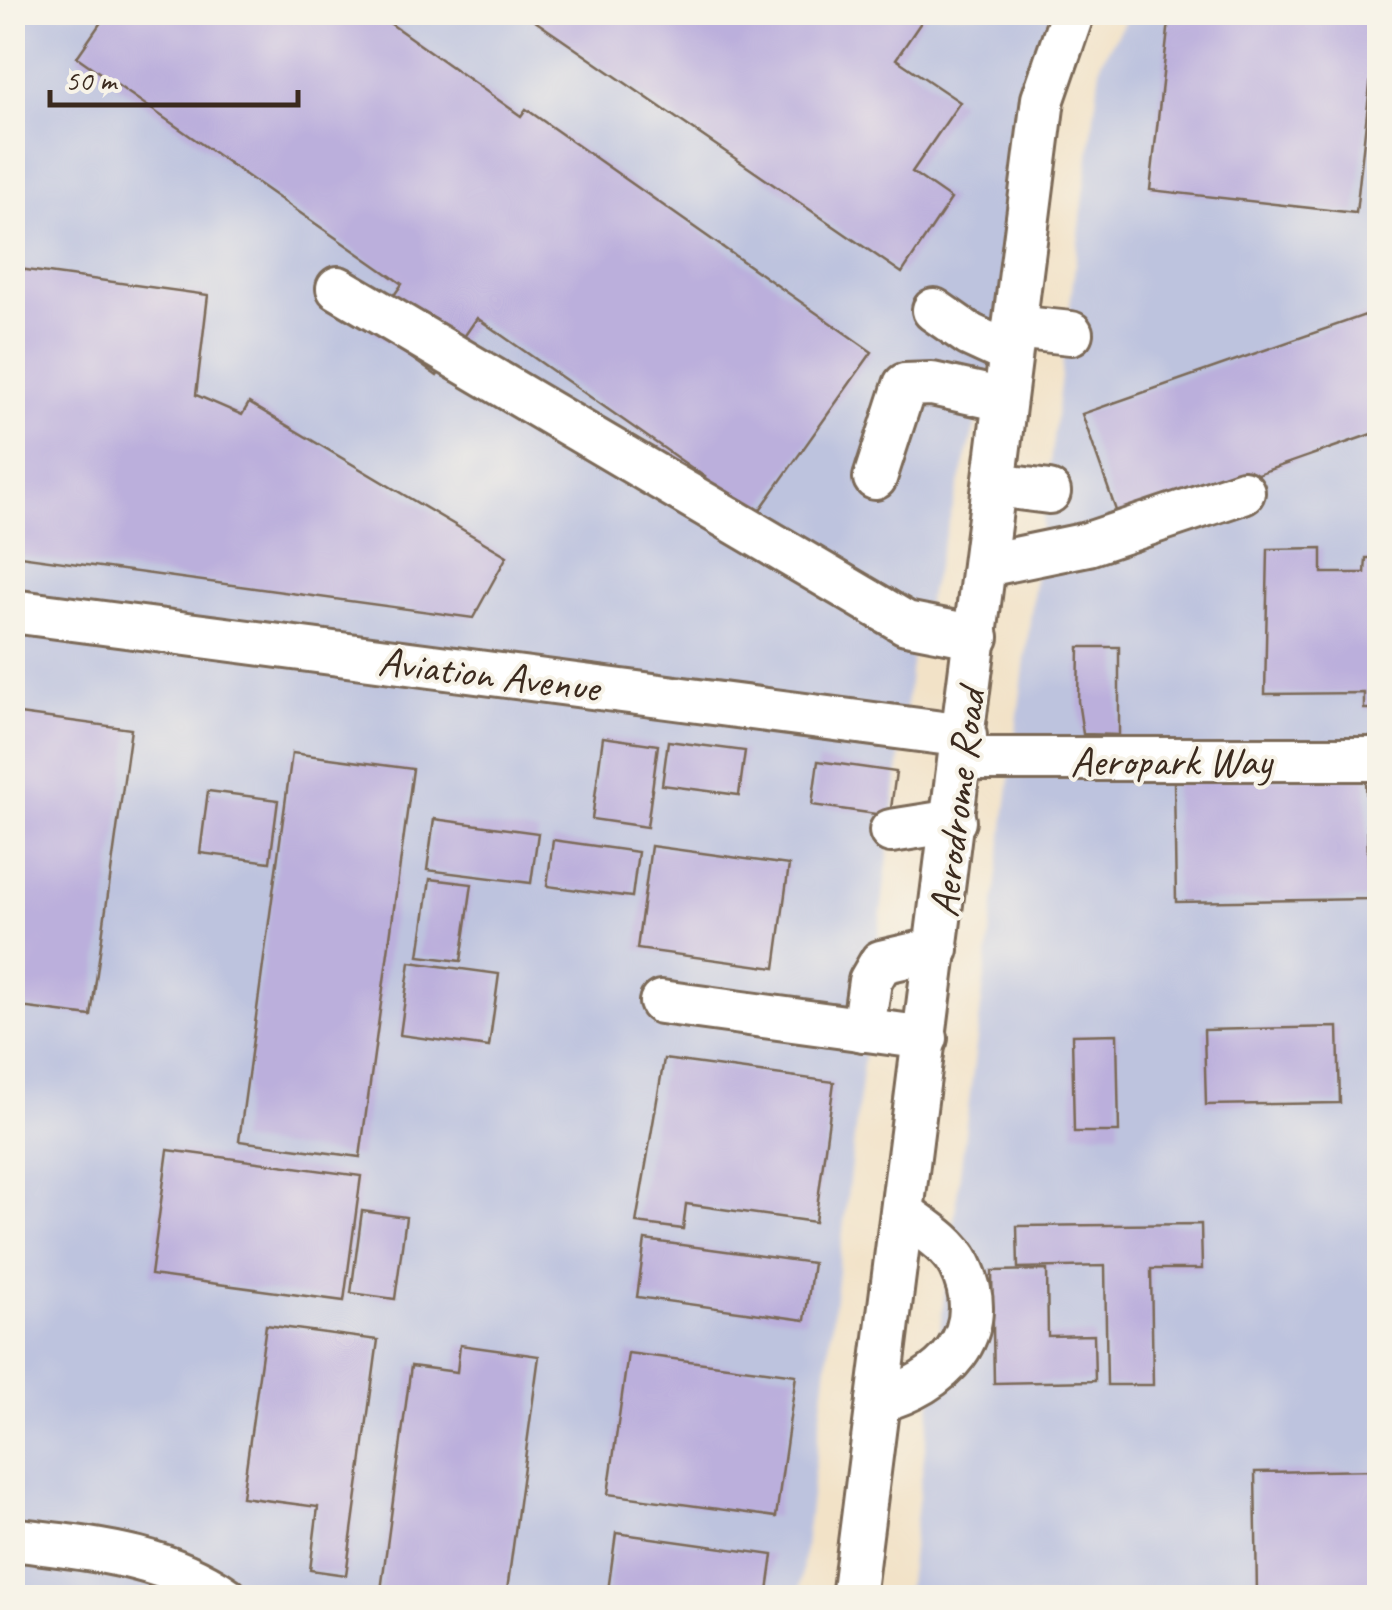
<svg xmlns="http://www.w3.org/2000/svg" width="1392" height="1610" font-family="Caveat,sans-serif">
<rect width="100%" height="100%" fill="#f7f3e8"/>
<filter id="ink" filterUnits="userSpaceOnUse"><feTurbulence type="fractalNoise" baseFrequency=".01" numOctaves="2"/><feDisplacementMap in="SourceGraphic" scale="20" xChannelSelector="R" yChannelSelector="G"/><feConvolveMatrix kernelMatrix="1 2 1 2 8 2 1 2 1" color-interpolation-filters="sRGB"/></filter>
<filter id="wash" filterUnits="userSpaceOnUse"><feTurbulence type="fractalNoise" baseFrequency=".0048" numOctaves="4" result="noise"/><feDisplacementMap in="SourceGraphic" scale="40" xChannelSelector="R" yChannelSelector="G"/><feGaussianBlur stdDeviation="2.25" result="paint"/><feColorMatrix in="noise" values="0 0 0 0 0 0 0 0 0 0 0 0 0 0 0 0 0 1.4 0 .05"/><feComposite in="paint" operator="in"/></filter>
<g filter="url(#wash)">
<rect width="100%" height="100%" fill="#f2e2c7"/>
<!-- industrial -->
<g fill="#bdc3de">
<path d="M12,13H1073L1024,247L912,657L799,1597H13Z"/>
<path d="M1130,13H1379V1597L906,1598L1101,61Z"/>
</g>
<g id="blocks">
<!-- building -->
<g fill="#bbafdc">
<path d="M12,12H19L15,46L12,45Z"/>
<path d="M108,12H374L521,116L526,109L872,352L737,542L685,506L705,477L477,318L437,376L370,329L402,284L77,57Z"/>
<path d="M522,12H928L896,59L960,102L912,172L951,199L902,273Z"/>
<path d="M1170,12H1378L1356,213L1150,190Z"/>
<path d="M12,268L208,295L196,395L242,415L249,403L507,556L473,618L12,555Z"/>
<path d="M1365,315L1380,356V431L1120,522L1082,414Z"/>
<path d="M1322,548V573H1365L1366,558H1380V709H1364V693L1265,694L1268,549Z"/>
<path d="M1079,647H1119V735L1083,734L1078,701Z"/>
<path d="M12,713L131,729L91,1016L12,1006Z"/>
<path d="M603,737L658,745L647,827L592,819Z"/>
<path d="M668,741L745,751L739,795L662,785Z"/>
<path d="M292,753L413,769L360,1157L239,1141Z"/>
<path d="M818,761L896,772L890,816L812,805Z"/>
<path d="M1366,777L1369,899L1176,902L1174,780Z"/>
<path d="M208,791L278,800L270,862L200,853Z"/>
<path d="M434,819L538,833L531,883L427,870Z"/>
<path d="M553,840L638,852L632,897L547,886Z"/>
<path d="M651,846L789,865L775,968L637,949Z"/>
<path d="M430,879L472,884L461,961L419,956Z"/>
<path d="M410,962L499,974L489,1047L400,1035Z"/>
<path d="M1338,1027L1340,1103L1206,1105L1204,1030Z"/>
<path d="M1117,1034L1119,1132H1074L1072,1035Z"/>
<path d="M664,1059L834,1082L815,1222L686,1204L683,1229L636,1223Z"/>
<path d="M168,1150L361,1176L344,1301L151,1275Z"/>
<path d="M362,1211L406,1217L395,1299L351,1293Z"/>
<path d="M1201,1224L1202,1269H1151L1153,1385H1107L1105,1266L1018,1268L1017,1226Z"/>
<path d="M645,1240L813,1263L805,1320L637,1297Z"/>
<path d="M1047,1270L1048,1336L1094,1335L1095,1381L994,1383L992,1271Z"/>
<path d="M266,1325L378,1340L346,1575L310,1570L318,1507L242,1497Z"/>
<path d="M460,1345L539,1356L506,1598H380L411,1366L457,1372Z"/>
<path d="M628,1353L796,1375L776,1517L608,1494Z"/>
<path d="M1380,1470V1592L1257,1594L1255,1472Z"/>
<path d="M616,1533L773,1555L767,1598H607Z"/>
</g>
</g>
</g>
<g filter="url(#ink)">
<use href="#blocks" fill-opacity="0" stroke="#7b6a59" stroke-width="2.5"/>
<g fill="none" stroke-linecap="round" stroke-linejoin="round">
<!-- minor casing -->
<g stroke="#7b6a59" stroke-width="48">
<g id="minor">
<path d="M338,288L906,623L977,637"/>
<path d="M934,310L970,335L1009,353"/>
<path d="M1014,327L1071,333"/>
<path d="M875,478L905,385L932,384L1004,400"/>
<path d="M995,485L1049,492"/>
<path d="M986,565L1088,544L1243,492"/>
<path d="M12,611L965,736"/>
<path d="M962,759H1380"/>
<path d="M891,831L954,821"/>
<path d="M661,1002L926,1038"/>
<path d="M863,1030L870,981L881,962L937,949"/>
<path d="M878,1401C941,1384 995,1335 960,1265C949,1243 921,1227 903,1213"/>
<path d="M12,1539C88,1549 161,1553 226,1598"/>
<path d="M853,1598L1043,99L1073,12"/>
</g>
</g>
<!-- minor -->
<use href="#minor" stroke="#fff" stroke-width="42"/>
</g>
</g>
<g text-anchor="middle" stroke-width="8" stroke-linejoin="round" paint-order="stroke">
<!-- street labels -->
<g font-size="42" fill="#3b2a1e" stroke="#f7f3e8">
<text transform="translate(489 673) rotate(7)" y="15">Aviation Avenue</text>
<text x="1171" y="775">Aeropark Way</text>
<text transform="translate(956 803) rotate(-83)" y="15">Aerodrome Road</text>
</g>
</g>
<!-- margin -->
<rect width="1392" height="1610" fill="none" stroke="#f7f3e8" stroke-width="50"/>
<!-- scale -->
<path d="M50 90v15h248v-15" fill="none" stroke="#3b2a1e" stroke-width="5"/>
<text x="65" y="90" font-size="30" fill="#3b2a1e" stroke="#f7f3e8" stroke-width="8" paint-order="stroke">50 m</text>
</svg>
